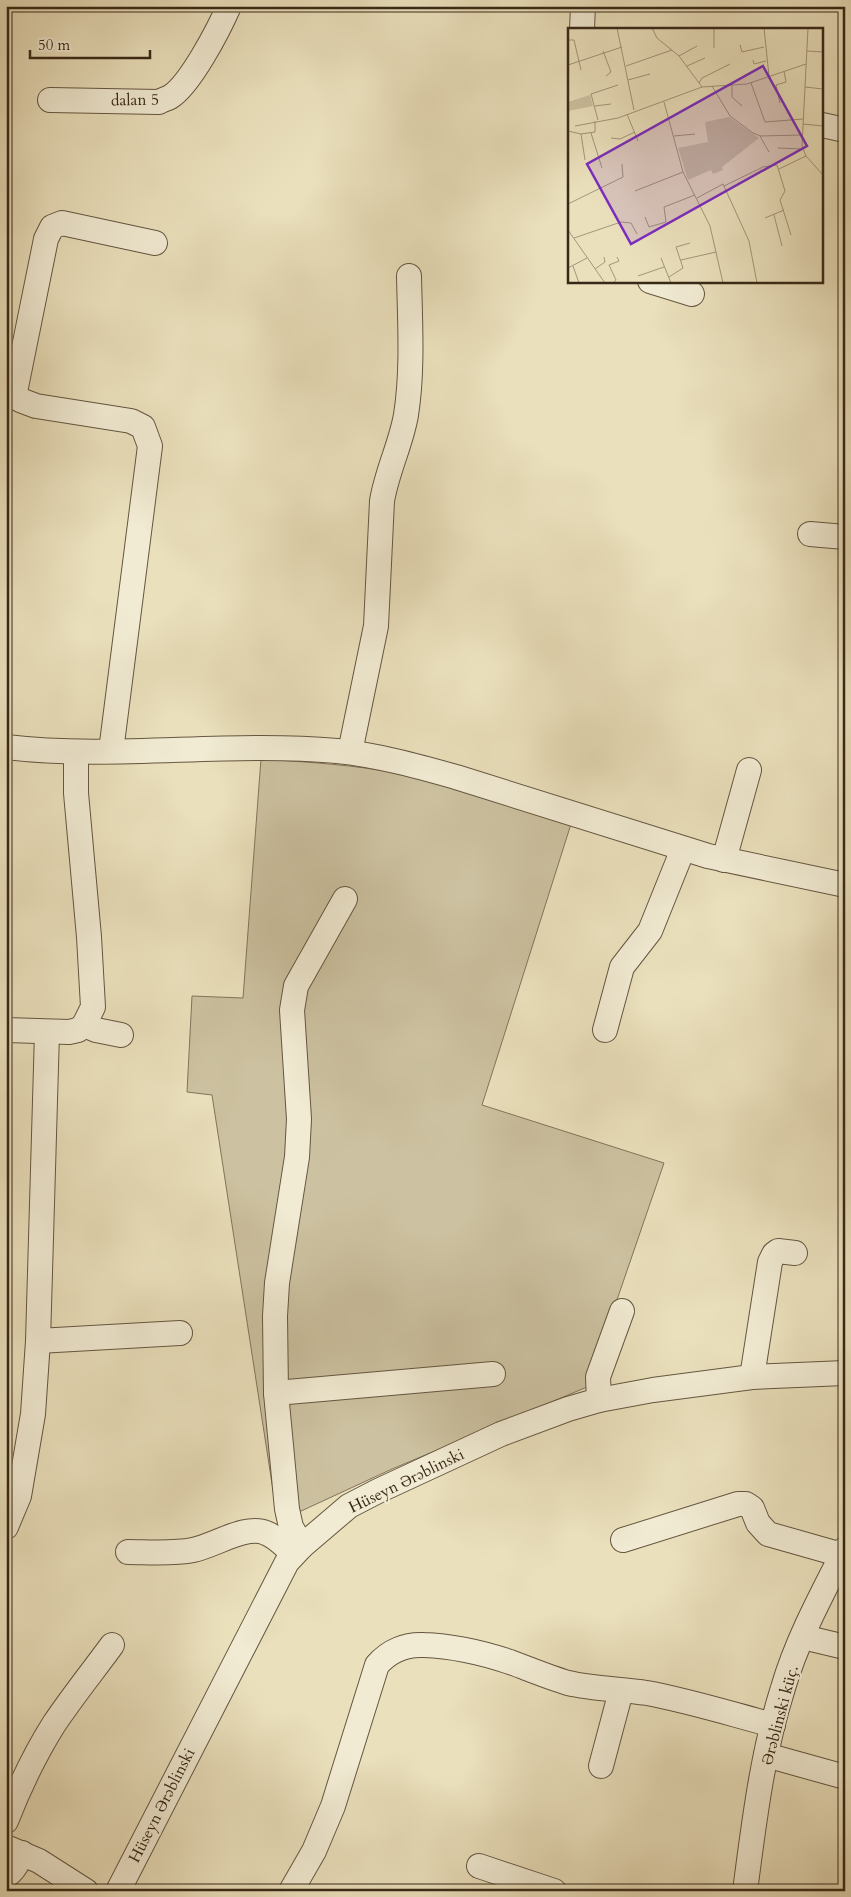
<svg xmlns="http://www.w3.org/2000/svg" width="851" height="1897" font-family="Cardo,serif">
<rect width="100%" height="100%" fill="#eae0bc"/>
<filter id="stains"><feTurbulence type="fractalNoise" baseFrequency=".004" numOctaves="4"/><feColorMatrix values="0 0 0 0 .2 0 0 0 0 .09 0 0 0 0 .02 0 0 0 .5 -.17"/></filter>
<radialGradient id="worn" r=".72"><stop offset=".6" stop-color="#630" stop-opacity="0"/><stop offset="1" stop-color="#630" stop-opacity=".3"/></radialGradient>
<!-- green -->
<path fill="#ccc1a0" stroke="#82745c" d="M261,759C308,762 356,765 402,774C460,787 515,806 571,824L482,1105L664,1163L587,1387L392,1469L299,1512L277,1516L212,1095L187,1092L192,996L243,998Z"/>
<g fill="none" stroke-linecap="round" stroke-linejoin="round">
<!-- minor casing -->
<g stroke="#655640" stroke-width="26">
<g id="minor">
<path d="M582,29L583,6"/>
<path d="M50,100L159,102C162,100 166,99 170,97C190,85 219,29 229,6"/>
<path d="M822,125L845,130"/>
<path d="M650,281L692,294"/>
<path d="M810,534L845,537"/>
<path d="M6,747C116,760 227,741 337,751C377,755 417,766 456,777L708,856L845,885"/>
<path d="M111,751L150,446L143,427L131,421L36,406L20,400L15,392L46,239L52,227L62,223L155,243"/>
<path d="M350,752L376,626L382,501C387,471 401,444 406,415C413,370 410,322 409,276"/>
<path d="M724,860L749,770"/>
<path d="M84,1025L96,1030L121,1035"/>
<path d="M6,1030L69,1032L78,1030L84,1025L93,1007L89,937L76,793V752"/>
<path d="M605,1030L622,967L650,931L683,849"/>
<path d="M38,1341L180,1333"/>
<path d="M752,1377L770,1262L774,1254L778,1251L795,1253"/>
<path d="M276,1393L493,1374"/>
<path d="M599,1400L598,1377L622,1311"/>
<path d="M6,1527L19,1496L33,1414L38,1341L47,1032"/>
<path d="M623,1540L738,1504H746L752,1508L758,1523L768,1534L842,1555"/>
<path d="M302,1546L291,1527L287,1509L276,1393L275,1316L277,1283L297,1157L299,1119L292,1010L296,986L345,899"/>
<path d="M128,1552C147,1552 174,1554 193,1550C214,1546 246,1524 266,1533C277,1537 285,1547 294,1554"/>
<path d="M803,1637L845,1647"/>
<path d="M766,1755L845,1777"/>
<path d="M601,1766L621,1691"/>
<path d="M6,1821C19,1788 35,1754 54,1724C72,1697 93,1671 112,1645"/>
<path d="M6,1847L39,1861L86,1891"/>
<path d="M479,1866L554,1891"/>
<path d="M6,1876C15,1870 18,1862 22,1853"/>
<path d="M118,1891L287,1562L302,1546L349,1506L378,1491L501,1434L568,1409L599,1400L653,1390L752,1377L845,1373"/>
<path d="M291,1891L314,1851L333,1806L377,1665C389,1651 406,1644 424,1645C454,1646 483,1653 510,1662C529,1669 548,1677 568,1683C594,1689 621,1689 647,1693C690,1701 731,1714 773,1725"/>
<path d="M745,1891C754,1823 762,1754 783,1688C797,1640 822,1594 845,1549"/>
</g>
</g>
<!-- minor -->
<use href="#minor" stroke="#f1ebd3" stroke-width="24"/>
</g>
<g text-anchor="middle" stroke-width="4.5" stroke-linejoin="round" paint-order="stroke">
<!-- street labels -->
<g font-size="16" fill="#392817" stroke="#f1ebd3">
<text transform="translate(135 99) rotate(-1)" y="6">dalan 5</text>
<text transform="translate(406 1480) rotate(-26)" y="6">Hüseyn Ərəblinski</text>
<text transform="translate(779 1715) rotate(-75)" y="6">Ərəblinski küç.</text>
<text transform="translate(161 1805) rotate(-63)" y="6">Hüseyn Ərəblinski</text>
</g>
</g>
<!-- overview -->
<g transform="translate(568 28)">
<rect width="255" height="255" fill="#eae0bc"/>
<path d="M22,67L25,78L0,83V74ZM161,89L191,110L154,139L155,142L145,146L143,142L120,152L110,120L140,114L137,94Z" fill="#ccc1a0"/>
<path fill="none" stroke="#a3967a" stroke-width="1" d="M49,0L66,82M84,0L89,10L111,28L134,59M196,0L201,48M240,0L234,118L238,128L255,147M1,12H6L13,42M172,17L174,24L196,19M146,20V0M35,23L43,44L38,48M239,23L255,24M111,28L129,18M185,32L186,36L198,33M0,37L54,19M58,38L104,22M119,38L137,30M60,52L82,46M131,55L134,50L162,36M183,55L197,94L235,91M164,57V69L174,78M144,58L162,88L185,105L193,108L234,107M237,59L255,61M96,74L115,144L142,198L155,255M212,75L208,57L218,54L216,43M27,78L43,76M59,86L70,113M30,92L23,66L50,57M235,96L255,98M7,98L50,90L134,59L179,56L238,36M0,103L13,106L27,104V93M23,105L34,140M13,106L17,132M106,108L127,106M192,108L201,124M43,110L52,111L67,104M210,120L235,121M211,141L238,128M156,158L195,139L209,137L217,163L212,172L223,207M67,163L115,144M129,170L155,156L181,213L189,255M0,176L55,149L54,136M206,187L214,218M77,189L81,199L98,194L96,179L127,167M197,190L216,182M0,202L37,255M6,210L53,194L63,195L69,206M93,230L103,255M113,232L148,224M5,238L11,255M0,240L19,230M27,241L37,234L36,229M70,248L96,239M101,249L115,240L108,219L122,215M45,255L48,252L41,237L51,233L49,229"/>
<path fill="#7b2cbf" fill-opacity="0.15" stroke="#7b2cbf" stroke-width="2.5" d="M195,38L239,118L63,216L19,136Z"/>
<rect width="255" height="255" fill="none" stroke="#392817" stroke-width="2.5"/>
</g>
<!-- margin -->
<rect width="851" height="1897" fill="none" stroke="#eae0bc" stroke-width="25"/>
<rect x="8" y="8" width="836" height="1882" fill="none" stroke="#392817" stroke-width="2.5"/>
<rect x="12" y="12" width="826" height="1872" fill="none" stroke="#392817"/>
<!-- scale -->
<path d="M30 50v8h120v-8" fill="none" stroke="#392817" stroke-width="2.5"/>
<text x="38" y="50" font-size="15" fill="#392817" stroke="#f1ebd3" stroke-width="4" paint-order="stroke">50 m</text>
<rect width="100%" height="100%" filter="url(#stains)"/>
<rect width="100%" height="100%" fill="url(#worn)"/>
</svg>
